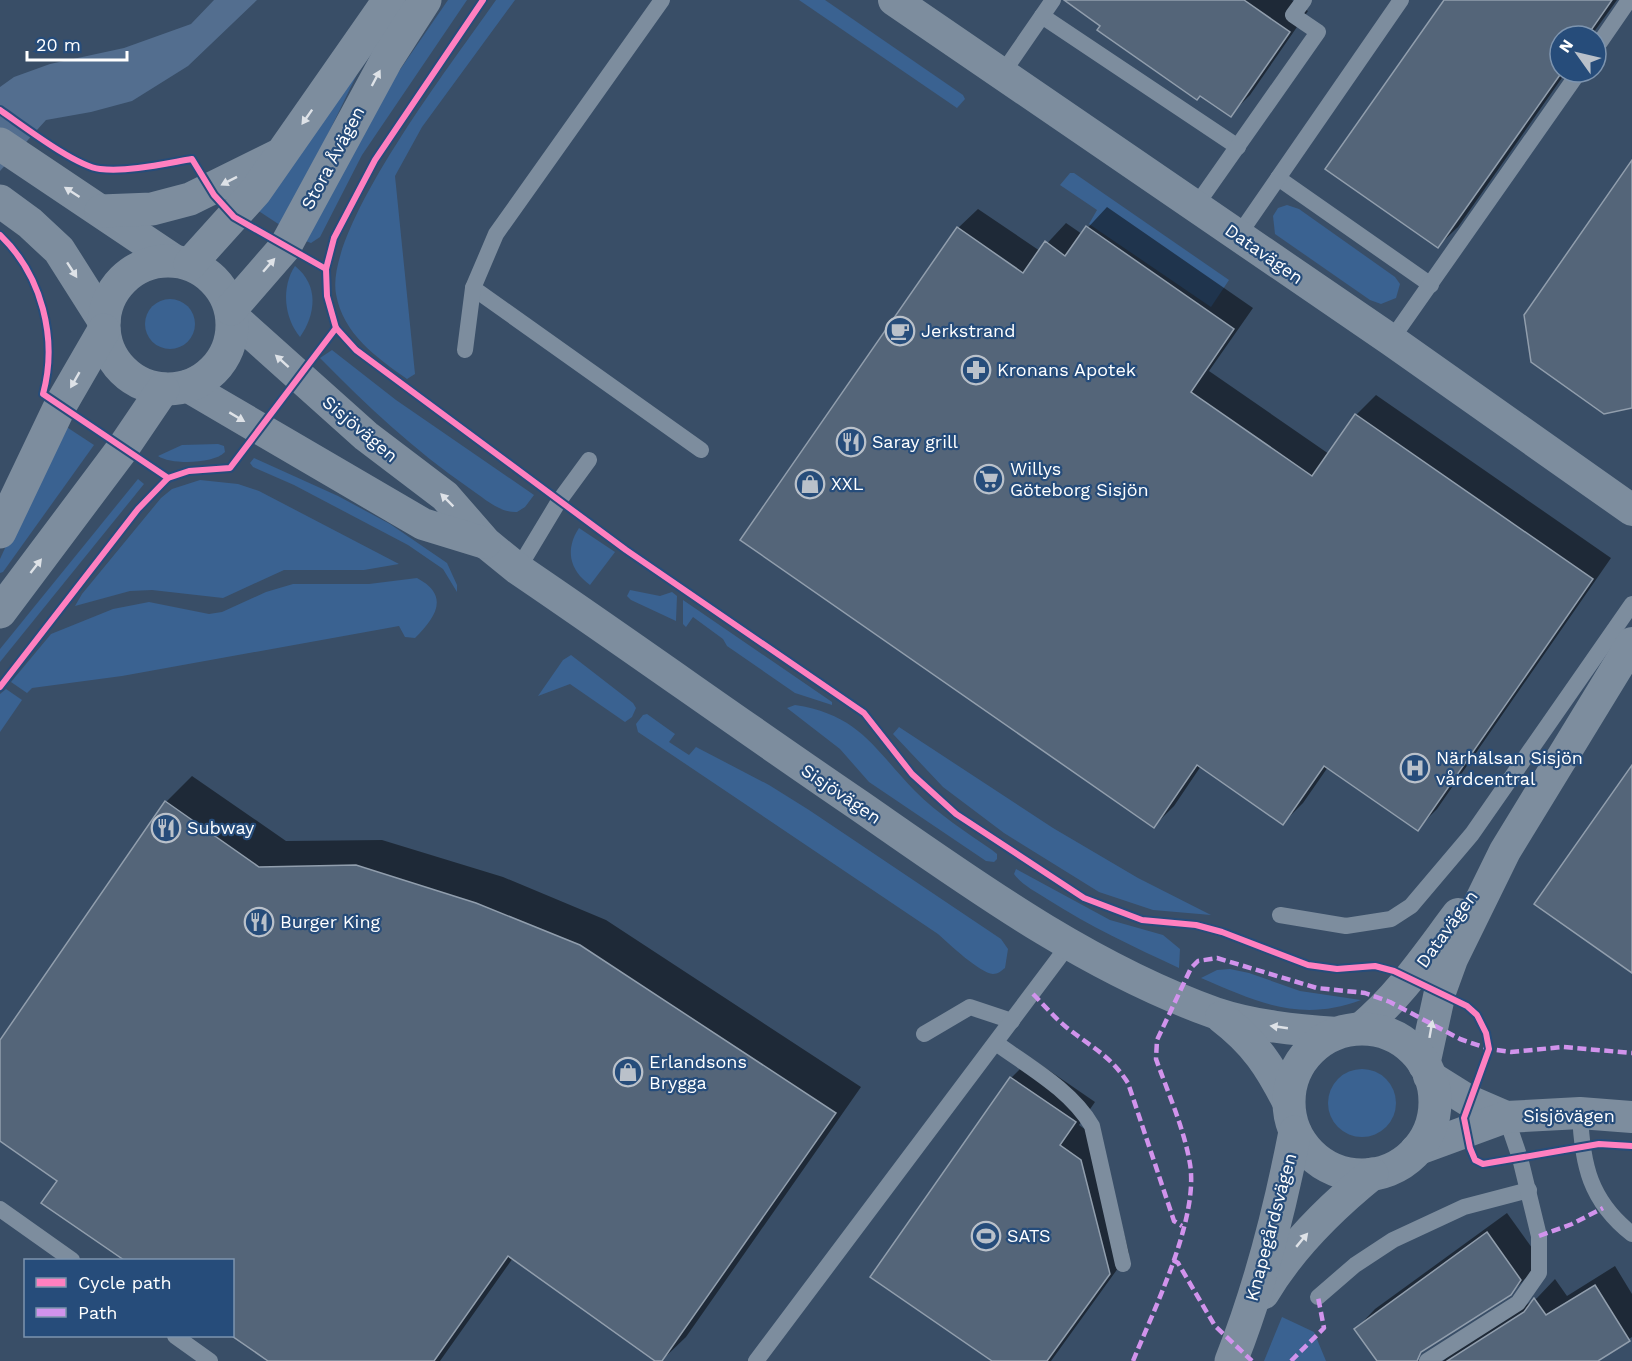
<svg xmlns="http://www.w3.org/2000/svg" width="1632" height="1361" font-family="'Work Sans',sans-serif">
<rect width="100%" height="100%" fill="#394e67"/>
<!-- green -->
<g fill="#3a6291">
<path d="M448,0H467L362,155L320,237L311,243L303,240L397,74Z"/>
<path d="M496,0H515L422,127L395,176L415,374L407,379C376,357 343,334 336,294C324,228 456,58 496,0Z"/>
<path d="M799,0H825L963,95L965,99L957,108Z"/>
<path d="M361,66L283,227L254,208Z"/>
<path d="M1070,173H1074L1229,280L1211,307L1089,224L1097,210L1060,185Z"/>
<path d="M1287,205L1299,209L1395,277L1400,284L1396,298L1381,304L1370,300L1275,234L1273,216L1278,208Z"/>
<path d="M295,266C319,285 316,314 300,337C284,318 281,287 295,266Z"/>
<circle cx="170" cy="324" r="25"/>
<path d="M332,350L396,400L534,495L525,507L517,512C499,513 484,498 469,488C414,450 367,406 320,358Z"/>
<path d="M62,424L94,445L3,572L0,573V559Z"/>
<path d="M218,444L224,446L225,452C214,464 171,465 158,456L182,445Z"/>
<path d="M254,458L338,496L390,524L447,563L457,585V592L443,569L408,545L294,485L253,467L250,463Z"/>
<path d="M138,479L144,484L0,662V649Z"/>
<path d="M200,480L238,484L259,491L399,564L364,570H284L223,598L152,590L130,591L75,606L82,594L161,498L172,489Z"/>
<path d="M579,528L615,552L590,585C569,570 565,549 579,528Z"/>
<path d="M417,578C451,596 435,618 415,638L405,637L399,626L122,676L32,688L27,693L11,682L51,634L113,609L149,602L209,614L222,612L266,592L293,584H369Z"/>
<path d="M630,590L660,596L672,592L677,596L676,621L631,600L627,596Z"/>
<path d="M683,600L832,702V705L795,693L727,646L723,639L693,617L686,627L683,624Z"/>
<path d="M571,655L633,703L636,708L632,717L625,722L570,684L538,696L563,660Z"/>
<path d="M6,689L22,700L0,732V694Z"/>
<path d="M795,705C860,715 874,749 915,791C938,814 966,832 992,850L997,854V859L994,862L986,861L869,782L840,749L787,708Z"/>
<path d="M647,714L675,734L669,742L689,755L696,747L769,785L809,810L1001,939L1008,949L1005,968C1001,971 998,974 993,974C980,973 949,944 938,934L638,732L636,724L643,715Z"/>
<path d="M899,727L1053,828L1138,878L1211,915L1153,910L1099,892L1004,833L943,787L893,734Z"/>
<path d="M1016,869L1110,920L1163,935L1180,949L1179,968C1134,947 1089,926 1047,899C1036,892 1022,885 1014,874Z"/>
<path d="M1230,969L1249,973L1300,991L1361,1000C1300,1023 1257,1002 1201,978L1217,970Z"/>
<circle cx="1362" cy="1103" r="34"/>
<path d="M1282,1317L1314,1332L1326,1361H1264Z"/>
</g>
<!-- water -->
<path fill="#536e8f" d="M214,0H257L188,66L132,101L91,112L46,120L0,171V87L14,77L50,64L124,48L191,24Z"/>
<!-- shadow -->
<g fill="#0007">
<path d="M1080,0H1292L1308,11L1250,95L1230,115L1102,25Z"/>
<path d="M1445,0H1617L1591,36H1560V72H1566L1458,227L1438,246Z"/>
<path d="M1107,207L1253,308L1209,371L1329,454L1356,415L1376,395L1611,558L1437,809L1417,829L1328,767L1303,803L1283,823L1201,766L1174,806L1154,826L958,228L978,209L1040,251L1066,223L1082,234Z"/>
<path d="M192,776L286,841L382,840L503,877L606,920L861,1087L686,1337L661,1361L513,1258L440,1361H270L232,1260H126L43,1203L59,1181L0,1139V1044L166,802Z"/>
<path d="M1031,1058L1095,1102L1079,1125L1100,1140L1129,1253L1051,1361H995L1011,1078Z"/>
<path d="M1507,1213L1540,1259L1530,1274L1510,1294L1399,1361H1379L1356,1329L1375,1309Z"/>
<path d="M1615,1266L1632,1294V1337L1595,1361H1443L1454,1351L1537,1298L1555,1279L1567,1296Z"/>
</g>
<!-- building -->
<g fill="#546579" stroke="#919ead" stroke-width="1.5">
<path d="M1064,0H1244L1290,32L1231,117L1200,96L1197,100L1097,30L1100,26Z"/>
<path d="M1444,0H1612L1587,36H1560L1562,72L1438,248L1325,169Z"/>
<path d="M1632,160V408L1604,414L1531,362L1524,315Z"/>
<path d="M1086,226L1234,329L1191,392L1312,476L1355,414L1593,579L1418,831L1324,766L1283,825L1197,765L1154,828L740,540L957,227L1023,273L1045,241L1065,256Z"/>
<path d="M1632,765V973L1534,904Z"/>
<path d="M165,801L259,867L356,865L476,903L580,945L836,1113L662,1361H655L508,1256L434,1361H268L232,1336V1260H124L41,1203L57,1181L0,1141V1040Z"/>
<path d="M1010,1077L1076,1122L1060,1145L1081,1160L1110,1274L1047,1361H992L870,1277Z"/>
<path d="M1487,1232L1521,1280L1511,1295L1421,1352L1417,1361H1377L1354,1329Z"/>
<path d="M1595,1285L1630,1341L1598,1361H1447L1524,1312L1534,1298L1546,1315Z"/>
</g>
<g fill="none" stroke-linecap="round" stroke-linejoin="round">
<!-- service -->
<g stroke="#7d8d9e" stroke-width="16">
<path d="M1042,16L1238,147"/>
<path d="M1596,48L1629,0"/>
<path d="M1002,74L1053,0"/>
<path d="M1278,178L1431,285"/>
<path d="M1195,207L1318,32L1293,15L1304,0"/>
<path d="M1238,236L1401,0"/>
<path d="M473,288L701,450"/>
<path d="M1391,340L1579,72"/>
<path d="M465,350L473,288L496,234L662,0"/>
<path d="M518,569L559,501L589,460"/>
<path d="M1280,915L1346,926L1391,919L1411,906L1472,834L1632,604"/>
<path d="M924,1034L970,1007L1012,1021"/>
<path d="M996,1043C1029,1067 1071,1090 1092,1126L1123,1264"/>
<path d="M1580,1113C1582,1165 1590,1201 1632,1234"/>
<path d="M0,1209L72,1260"/>
<path d="M1318,1297L1355,1265L1393,1240L1464,1207L1529,1190"/>
<path d="M175,1336L210,1361"/>
<path d="M756,1361L1070,943"/>
<path d="M1427,1361L1518,1303L1539,1273V1236L1520,1158L1506,1117"/>
</g>
<!-- minor -->
<g stroke="#7d8d9e" stroke-width="32">
<path d="M894,0L1391,340L1632,510"/>
<path d="M232,316L366,436L445,496L486,543L518,569C633,647 745,728 860,806C971,883 1086,967 1215,1013C1254,1026 1296,1030 1337,1033"/>
<path d="M187,386L423,524L485,543"/>
<path d="M1221,1017C1255,1043 1270,1066 1289,1104"/>
<path d="M1360,1029C1400,996 1427,955 1458,914"/>
<path d="M1424,1065L1440,992L1452,959L1505,851L1632,643"/>
<path d="M1429,1076L1469,1101L1506,1117"/>
<path d="M1416,1150L1506,1117L1580,1113L1632,1117"/>
</g>
<!-- tertiary -->
<g stroke="#7d8d9e" stroke-width="33">
<path d="M0,144L173,260"/>
<path d="M0,201L30,223L59,250L104,321"/>
<path d="M101,211L152,209L190,199L277,156"/>
<circle cx="168" cy="325" r="64"/>
<path d="M190,264L255,192L389,0"/>
<path d="M231,309L285,247L387,59L425,0"/>
<path d="M0,532L60,406L104,330"/>
<path d="M0,612L123,448L163,389"/>
<circle cx="1362" cy="1102" r="73"/>
<path d="M1263,1293C1291,1246 1330,1208 1372,1174"/>
<path d="M1231,1361C1260,1288 1280,1209 1295,1132"/>
</g>
<!-- quiet -->
<g stroke="#d193ec" stroke-width="4.5" stroke-dasharray="9 4.5" stroke-linecap="butt">
<path d="M1033,994C1044,1005 1054,1017 1066,1027C1091,1047 1110,1055 1128,1083L1174,1221L1182,1226"/>
<path d="M1539,1236L1572,1224L1603,1208"/>
<path d="M1173,1260L1178,1263L1215,1326L1252,1361"/>
<path d="M1133,1361C1154,1309 1199,1219 1190,1164C1184,1128 1168,1093 1156,1059L1157,1040L1191,968L1198,961L1217,958L1317,988L1365,993L1390,1002L1460,1039L1489,1049L1511,1052L1563,1047L1632,1053"/>
<path d="M1291,1361L1324,1328L1318,1297"/>
</g>
<!-- cycleway casing -->
<g stroke="#264c7a" stroke-width="10">
<g id="cycleway">
<path d="M483,0L375,160L334,238L326,269L327,296L336,328L356,350L626,550L864,713L912,774L956,814L1084,898L1142,920L1196,925L1222,932L1308,965L1337,969L1375,966L1394,971L1467,1006L1477,1015L1486,1033L1489,1049L1464,1118L1470,1148L1475,1160L1483,1164L1599,1144L1632,1146"/>
<path d="M0,110C22,125 75,166 100,169C129,172 163,164 192,159L214,195L234,217L326,269"/>
<path d="M0,235C42,275 58,339 43,394L168,478"/>
<path d="M0,687L138,509L168,478L189,471L230,468L336,328"/>
</g>
</g>
<!-- cycleway -->
<use href="#cycleway" stroke="#ff80c0" stroke-width="6"/>
</g>
<!-- one-way arrows -->
<defs><path id="oneway-solid" d="M-6-.8H1V-3.2L6.5 0L1 3.2V.8H-6Z" transform="scale(1.5)"/></defs>
<g fill="#dee2e7">
<use href="#oneway-solid" transform="translate(376 78) rotate(-62)"/>
<use href="#oneway-solid" transform="translate(307 117) rotate(125)"/>
<use href="#oneway-solid" transform="translate(229 181) rotate(153)"/>
<use href="#oneway-solid" transform="translate(72 192) rotate(-147)"/>
<use href="#oneway-solid" transform="translate(269 265) rotate(-49)"/>
<use href="#oneway-solid" transform="translate(72 270) rotate(57)"/>
<use href="#oneway-solid" transform="translate(282 361) rotate(-138)"/>
<use href="#oneway-solid" transform="translate(75 380) rotate(120)"/>
<use href="#oneway-solid" transform="translate(237 417) rotate(31)"/>
<use href="#oneway-solid" transform="translate(447 500) rotate(-135)"/>
<use href="#oneway-solid" transform="translate(36 566) rotate(-52)"/>
<use href="#oneway-solid" transform="translate(1279 1027) rotate(-172)"/>
<use href="#oneway-solid" transform="translate(1431 1029) rotate(-80)"/>
<use href="#oneway-solid" transform="translate(1302 1240) rotate(-50)"/>
</g>
<!-- icons -->
<defs>
<g id="cafe-ring" transform="scale(1.5)"><circle r="9.5" fill="#264c7a" stroke="#bac1ca" stroke-width="1.5"/><path d="M-5.5-4.5H6V0H3Q3 3.5 0 3.5H-2.5Q-5.5 3.5-5.5 0ZM3-3.2v2h1.7v-2ZM-6 4.5H4V6H-6Z" fill="#bac1ca"/></g>
<g id="pharmacy-ring" transform="scale(1.5)"><circle r="9.5" fill="#264c7a" stroke="#bac1ca" stroke-width="1.5"/><path d="M-2-6h4v4h4v4h-4v4h-4v-4h-4v-4h4Z" fill="#bac1ca"/></g>
<g id="restaurant-ring" transform="scale(1.5)"><circle r="9.5" fill="#264c7a" stroke="#bac1ca" stroke-width="1.5"/><path d="M-5-6h1v4h1v-4h1v4h1v-4h1v5L-1.5 .5V6h-2V.5L-5-1ZM5-6V6H3V1.5H1.5Q1.5-4 5-6Z" fill="#bac1ca"/></g>
<g id="supermarket-ring" transform="scale(1.5)"><circle r="9.5" fill="#264c7a" stroke="#bac1ca" stroke-width="1.5"/><path d="M-6-5.5h2.5l.6 2H6L4.5 2H-2.5L-4.4-4H-6ZM-1.5 3.2a1.3 1.3 0 1 0 .1 0ZM3 3.2a1.3 1.3 0 1 0 .1 0Z" fill="#bac1ca"/></g>
<g id="shop-ring" transform="scale(1.5)"><circle r="9.5" fill="#264c7a" stroke="#bac1ca" stroke-width="1.5"/><path d="M-5-2.5h2.3a2.7 3.5 0 0 1 5.4 0H5L5.5 6h-11ZM-1.5-2.5h3a1.5 2.3 0 0 0-3 0Z" fill="#bac1ca"/></g>
<g id="hospital-ring" transform="scale(1.5)"><circle r="9.5" fill="#264c7a" stroke="#bac1ca" stroke-width="1.5"/><path d="M-5-5h3v3.5h4V-5h3V5h-3V1.5h-4V5h-3Z" fill="#bac1ca"/></g>
<g id="stadium-ring" transform="scale(1.5)"><circle r="9.5" fill="#264c7a" stroke="#bac1ca" stroke-width="1.5"/><path d="M0-5a6.5 5 0 1 0 0 10a6.5 5 0 1 0 0-10ZM-3.5-1.8h7v3.6h-7Z" fill="#bac1ca"/></g>
</defs>
<g fill-rule="evenodd">
<use href="#cafe-ring" x="900" y="331"/>
<use href="#pharmacy-ring" x="976" y="370"/>
<use href="#restaurant-ring" x="851" y="442"/>
<use href="#supermarket-ring" x="989" y="479"/>
<use href="#shop-ring" x="810" y="484"/>
<use href="#hospital-ring" x="1415" y="768"/>
<use href="#restaurant-ring" x="166" y="828"/>
<use href="#restaurant-ring" x="259" y="922"/>
<use href="#shop-ring" x="628" y="1072"/>
<use href="#stadium-ring" x="986" y="1236"/>
</g>
<g text-anchor="middle" stroke-width="4.5" stroke-linejoin="round" paint-order="stroke">
<!-- street labels -->
<g font-size="18" fill="#fff" stroke="#264c7a">
<text transform="translate(333 158) rotate(-62)" y="6">Stora Åvägen</text>
<text transform="translate(1264 254) rotate(35)" y="6">Datavägen</text>
<text transform="translate(360 429) rotate(40)" y="6">Sisjövägen</text>
<text transform="translate(841 794) rotate(34)" y="6">Sisjövägen</text>
<text transform="translate(1447 929) rotate(-54)" y="6">Datavägen</text>
<text x="1569" y="1122">Sisjövägen</text>
<text transform="translate(1271 1227) rotate(-75)" y="6">Knapegårdsvägen</text>
</g>
<!-- poi labels -->
<g font-size="18" fill="#fff" stroke="#264c7a" text-anchor="start">
<text x="921" y="337">Jerkstrand</text>
<text x="997" y="376">Kronans Apotek</text>
<text x="872" y="448">Saray grill</text>
<text x="1010" y="475">Willys<tspan x="1010" dy="21">Göteborg Sisjön</tspan></text>
<text x="831" y="490">XXL</text>
<text x="1436" y="764">Närhälsan Sisjön<tspan x="1436" dy="21">vårdcentral</tspan></text>
<text x="187" y="834">Subway</text>
<text x="280" y="928">Burger King</text>
<text x="649" y="1068">Erlandsons<tspan x="649" dy="21">Brygga</tspan></text>
<text x="1007" y="1242">SATS</text>
</g>
</g>
<!-- legend -->
<rect x="24" y="1259" width="210" height="78" fill="#264c7a" stroke="#7d94af" stroke-width="1.5"/>
<rect x="36" y="1278" width="30" height="9" fill="#ff80c0" stroke="#7d94af" stroke-width="1.5"/>
<text x="78" y="1289" font-size="18" fill="#ffffff">Cycle path</text>
<rect x="36" y="1308" width="30" height="9" fill="#d193ec" stroke="#7d94af" stroke-width="1.5"/>
<text x="78" y="1319" font-size="18" fill="#ffffff">Path</text>
<!-- north arrow -->
<g transform="translate(1578 54) rotate(304)"><circle r="28" fill="#264c7a" stroke="#7d94af" stroke-width="1.5"/>
<path d="M0-4.5L10 22L0 15L-10 22Z" fill="#bac1ca"/>
<text y="-9" font-size="16" font-weight="bold" text-anchor="middle" fill="#ffffff">N</text>
</g>
<!-- scale -->
<path d="M27 51v9h100v-9" fill="none" stroke="#ffffff" stroke-width="3"/>
<text x="36" y="51" font-size="18" fill="#ffffff" stroke="#264c7a" stroke-width="4.5" paint-order="stroke">20 m</text>
</svg>
